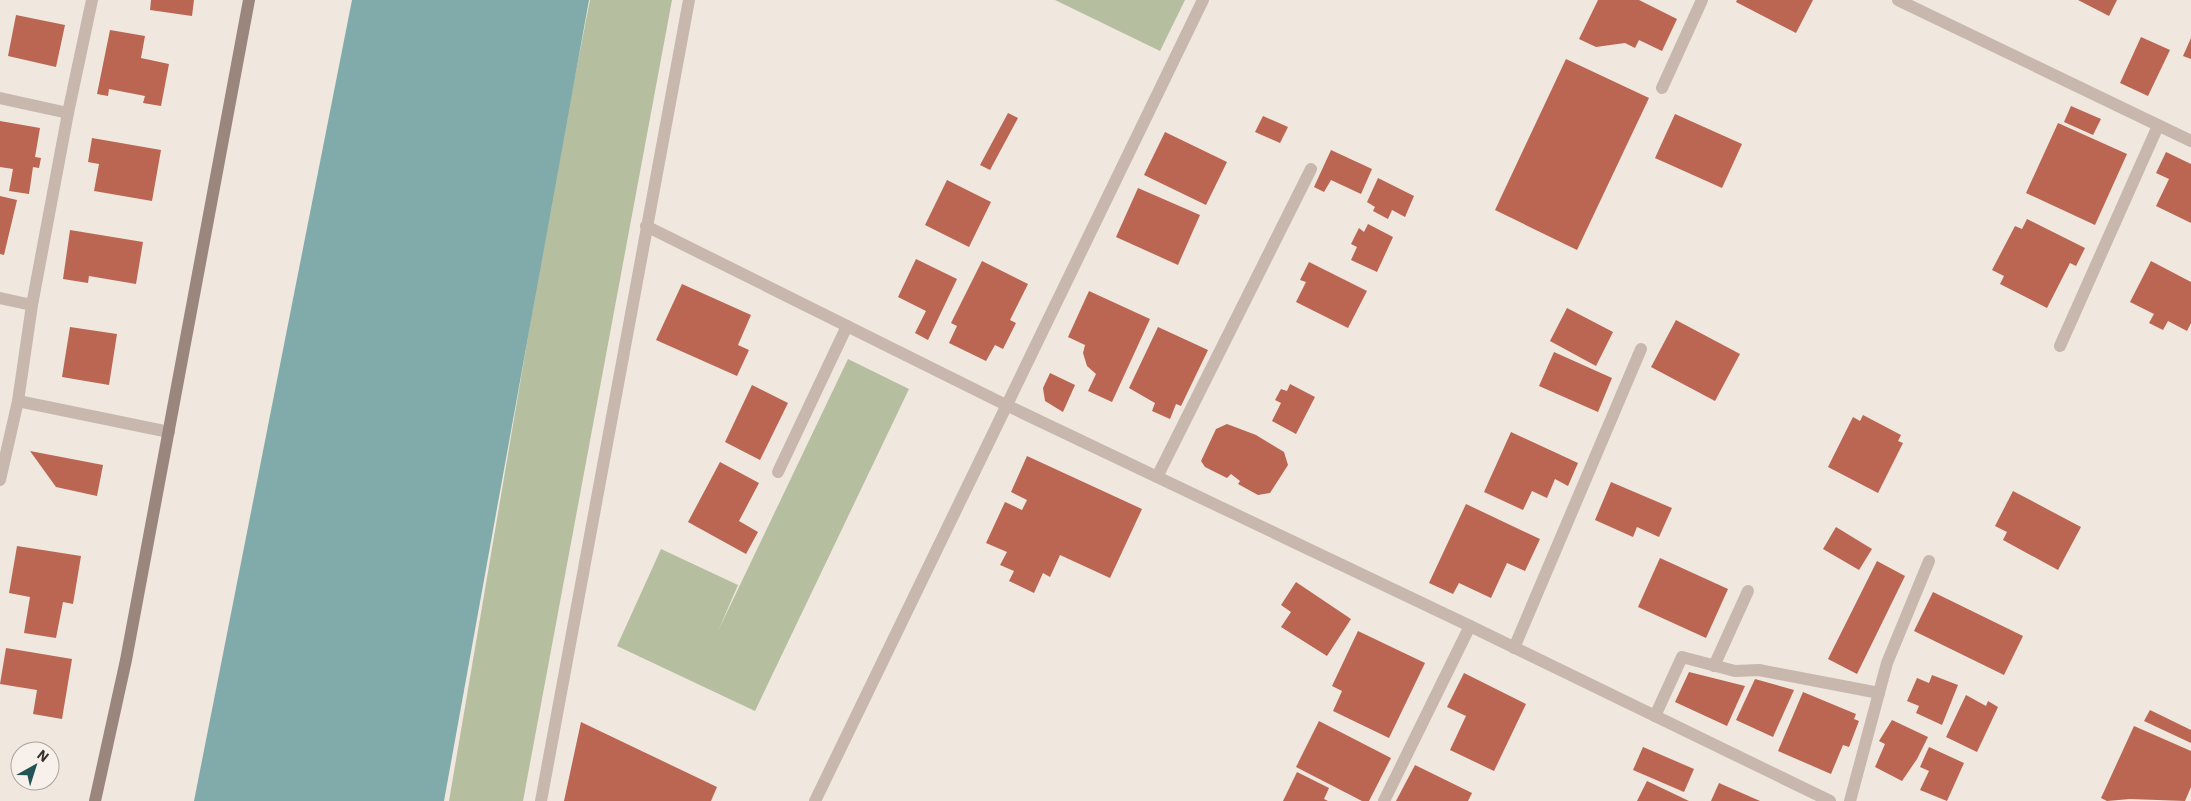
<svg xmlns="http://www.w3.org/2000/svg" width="2191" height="801" font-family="'IBM Plex Sans',sans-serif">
<rect width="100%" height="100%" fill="#f0e7df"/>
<!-- green -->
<g fill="#b6bea0">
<path d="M590,0H672L523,801H449L555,178Z"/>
<path d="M1055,0H1185L1160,51Z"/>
<path d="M848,359L909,389L755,711L617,646L661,549L738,585L718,631Z"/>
</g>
<!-- water -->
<path fill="#80abaa" d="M352,0H589L444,801H194Z"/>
<!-- building -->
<g fill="#bb6652">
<path d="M151,0H194L192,16L150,10Z"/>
<path d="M1598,0H1639L1677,19L1662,51L1639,40L1635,48L1625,43L1596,47L1579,39Z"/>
<path d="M1737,0H1813L1796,33L1736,2Z"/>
<path d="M2078,0H2117L2109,16Z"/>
<path d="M16,15L65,25L56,67L8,56Z"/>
<path d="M110,30L145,36L141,58L169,64L161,106L143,103L145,96L109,89L108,96L97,94Z"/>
<path d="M2141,37L2170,50L2148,96L2120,83Z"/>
<path d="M2191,38V59L2183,56Z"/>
<path d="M1566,59L1649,98L1577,250L1495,210Z"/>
<path d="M2071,106L2101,119L2093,135L2064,122Z"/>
<path d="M1008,113L1018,118L990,170L980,165Z"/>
<path d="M1675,114L1742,144L1722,188L1655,158Z"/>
<path d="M1263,116L1288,127L1280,143L1255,132Z"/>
<path d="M0,121L40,128L35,157L41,158L39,168L33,167L29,194L9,191L13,169L0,167Z"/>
<path d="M2058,123L2127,154L2095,225L2026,193Z"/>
<path d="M1165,132L1227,162L1206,205L1144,175Z"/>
<path d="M92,138L161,150L152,201L94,191L99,164L88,162Z"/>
<path d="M1331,150L1372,169L1361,194L1331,180L1324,192L1314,187Z"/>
<path d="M2166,152L2191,164V223L2156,206L2169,179L2156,173Z"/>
<path d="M1378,178L1414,196L1405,217L1392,210L1388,219L1373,211L1375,207L1367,202Z"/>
<path d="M947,180L991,202L969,247L925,225Z"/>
<path d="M1138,188L1200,215L1178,265L1116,237Z"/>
<path d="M0,196L17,200L4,255L0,254Z"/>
<path d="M2027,219L2085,248L2076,266L2070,263L2047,308L2000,284L2004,276L1992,270L2015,226L2022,229Z"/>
<path d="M1368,224L1393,237L1377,272L1351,260L1357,247L1351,244L1359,228L1364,232Z"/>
<path d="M70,230L143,242L136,284L89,276L88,283L63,279Z"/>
<path d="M916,259L957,279L928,340L915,333L926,311L898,297Z"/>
<path d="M982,261L1028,284L1010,320L1016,323L1003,349L995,345L986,361L949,343L957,326L951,323Z"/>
<path d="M2151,261L2191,282V323L2187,331L2168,321L2163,330L2149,323L2154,314L2130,302Z"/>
<path d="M1309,262L1367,291L1348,328L1296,302L1306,282L1300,280Z"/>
<path d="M682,284L751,315L738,345L749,350L737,376L656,340Z"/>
<path d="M1089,291L1150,319L1112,402L1088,391L1096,374L1087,366L1083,353L1085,345L1068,337Z"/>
<path d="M1567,308L1613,332L1596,366L1550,341Z"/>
<path d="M1676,320L1740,354L1715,401L1651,367Z"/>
<path d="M70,327L117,334L109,385L62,377Z"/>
<path d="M1158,327L1208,350L1181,406L1176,404L1170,419L1152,411L1155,403L1129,388Z"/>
<path d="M1554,352L1612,378L1598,412L1539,386Z"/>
<path d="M1050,373L1075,385L1063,412L1045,401L1043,388Z"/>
<path d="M1290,384L1315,397L1296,434L1272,421L1281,403L1275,400L1281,389L1287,391Z"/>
<path d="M752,385L788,403L760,460L725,442Z"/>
<path d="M1863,415L1901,435L1898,441L1903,443L1878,493L1828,467L1853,417L1860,421Z"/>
<path d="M1227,424L1256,435L1284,452L1288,465L1270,493L1258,495L1238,484L1240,481L1231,474L1227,478L1205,467L1201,461L1216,429Z"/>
<path d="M1511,432L1578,463L1568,486L1555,479L1547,498L1532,491L1523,510L1484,492Z"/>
<path d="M30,451L103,465L97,496L56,487Z"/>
<path d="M1027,456L1142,509L1110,578L1060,555L1050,577L1043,573L1034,593L1009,581L1014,571L1000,565L1007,552L986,543L1005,502L1022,510L1027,500L1011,492Z"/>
<path d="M720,462L759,483L739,521L758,532L746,554L688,522Z"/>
<path d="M1611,482L1672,508L1659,537L1637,527L1633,537L1595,520Z"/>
<path d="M2013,491L2081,527L2058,570L2003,540L2007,532L1995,526Z"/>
<path d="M1466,504L1540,539L1525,571L1507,563L1491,598L1459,583L1453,594L1429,583Z"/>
<path d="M1836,527L1872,549L1859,570L1823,549Z"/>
<path d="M17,546L81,556L73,604L63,602L56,638L24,633L30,597L9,593Z"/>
<path d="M1660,558L1728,589L1706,638L1638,607Z"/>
<path d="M1877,561L1905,576L1857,674L1828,659Z"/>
<path d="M1296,582L1351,619L1327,656L1281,627L1291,612L1281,605Z"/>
<path d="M1933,592L2023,636L2004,675L1914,631Z"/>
<path d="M1358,631L1425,663L1389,738L1333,711L1342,691L1332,686Z"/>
<path d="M6,648L72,659L62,719L33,714L37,690L0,684Z"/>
<path d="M1689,672L1745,686L1727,726L1675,702Z"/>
<path d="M1464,673L1526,704L1494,771L1450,750L1466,716L1447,707Z"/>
<path d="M1932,675L1958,685L1942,725L1916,713L1919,706L1907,701L1917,678L1929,683Z"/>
<path d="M1755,679L1794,690L1773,737L1736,720Z"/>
<path d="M1803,692L1856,714L1854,719L1859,721L1849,747L1843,745L1831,774L1778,751Z"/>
<path d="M1966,695L1986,706L1988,701L1998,707L1977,752L1946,737Z"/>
<path d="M2150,710L2191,730V743L2144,721Z"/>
<path d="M1892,720L1928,737L1917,759L1902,781L1875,767L1885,744L1879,741Z"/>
<path d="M1319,721L1391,758L1369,801H1362L1296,767Z"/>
<path d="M581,722L717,787L711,801H564Z"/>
<path d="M2134,726L2191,751V787L2185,801L2130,799L2107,801L2101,798Z"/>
<path d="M1643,747L1694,769L1684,792L1633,770Z"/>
<path d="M1929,747L1964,763L1947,801L1920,790L1929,771L1920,767Z"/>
<path d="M1415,765L1472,793L1468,801H1396Z"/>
<path d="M1297,772L1329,788L1324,799L1328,801H1283Z"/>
<path d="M1647,781L1689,801H1637Z"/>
<path d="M1719,783L1760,801H1711Z"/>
</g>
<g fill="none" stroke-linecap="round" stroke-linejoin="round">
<!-- lane -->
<path stroke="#c8b7ac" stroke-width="12" d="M1655,716L1682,657L1735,671L1759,670L1879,693"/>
<!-- street -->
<g stroke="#c8b7ac" stroke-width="12">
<path d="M1898,0L2191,141"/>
<path d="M1662,88L1702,0"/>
<path d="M0,98L68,113"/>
<path d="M646,226L1006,405L1470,626L1830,801"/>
<path d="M0,298L32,305"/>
<path d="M2060,346L2158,126"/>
<path d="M18,401L169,432"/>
<path d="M778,472L847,326"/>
<path d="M1157,477L1311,169"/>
<path d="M0,480L18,401L32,305L68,113L92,0"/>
<path d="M1514,648L1641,349"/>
<path d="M1714,666L1748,591"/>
<path d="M541,801L689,0"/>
<path d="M815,801L1203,0"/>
<path d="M1384,801L1470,626"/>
<path d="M1850,801L1887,663L1929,561"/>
</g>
<!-- secondary -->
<path stroke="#9b867d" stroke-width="12" d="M95,801L126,660L249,0"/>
</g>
<!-- north arrow -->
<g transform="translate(35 766) rotate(39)"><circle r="24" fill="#f8f1eb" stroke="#aaa39e"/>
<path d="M0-4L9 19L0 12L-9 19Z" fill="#235454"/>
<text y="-8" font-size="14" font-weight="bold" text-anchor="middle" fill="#362d2a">N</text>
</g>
</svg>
